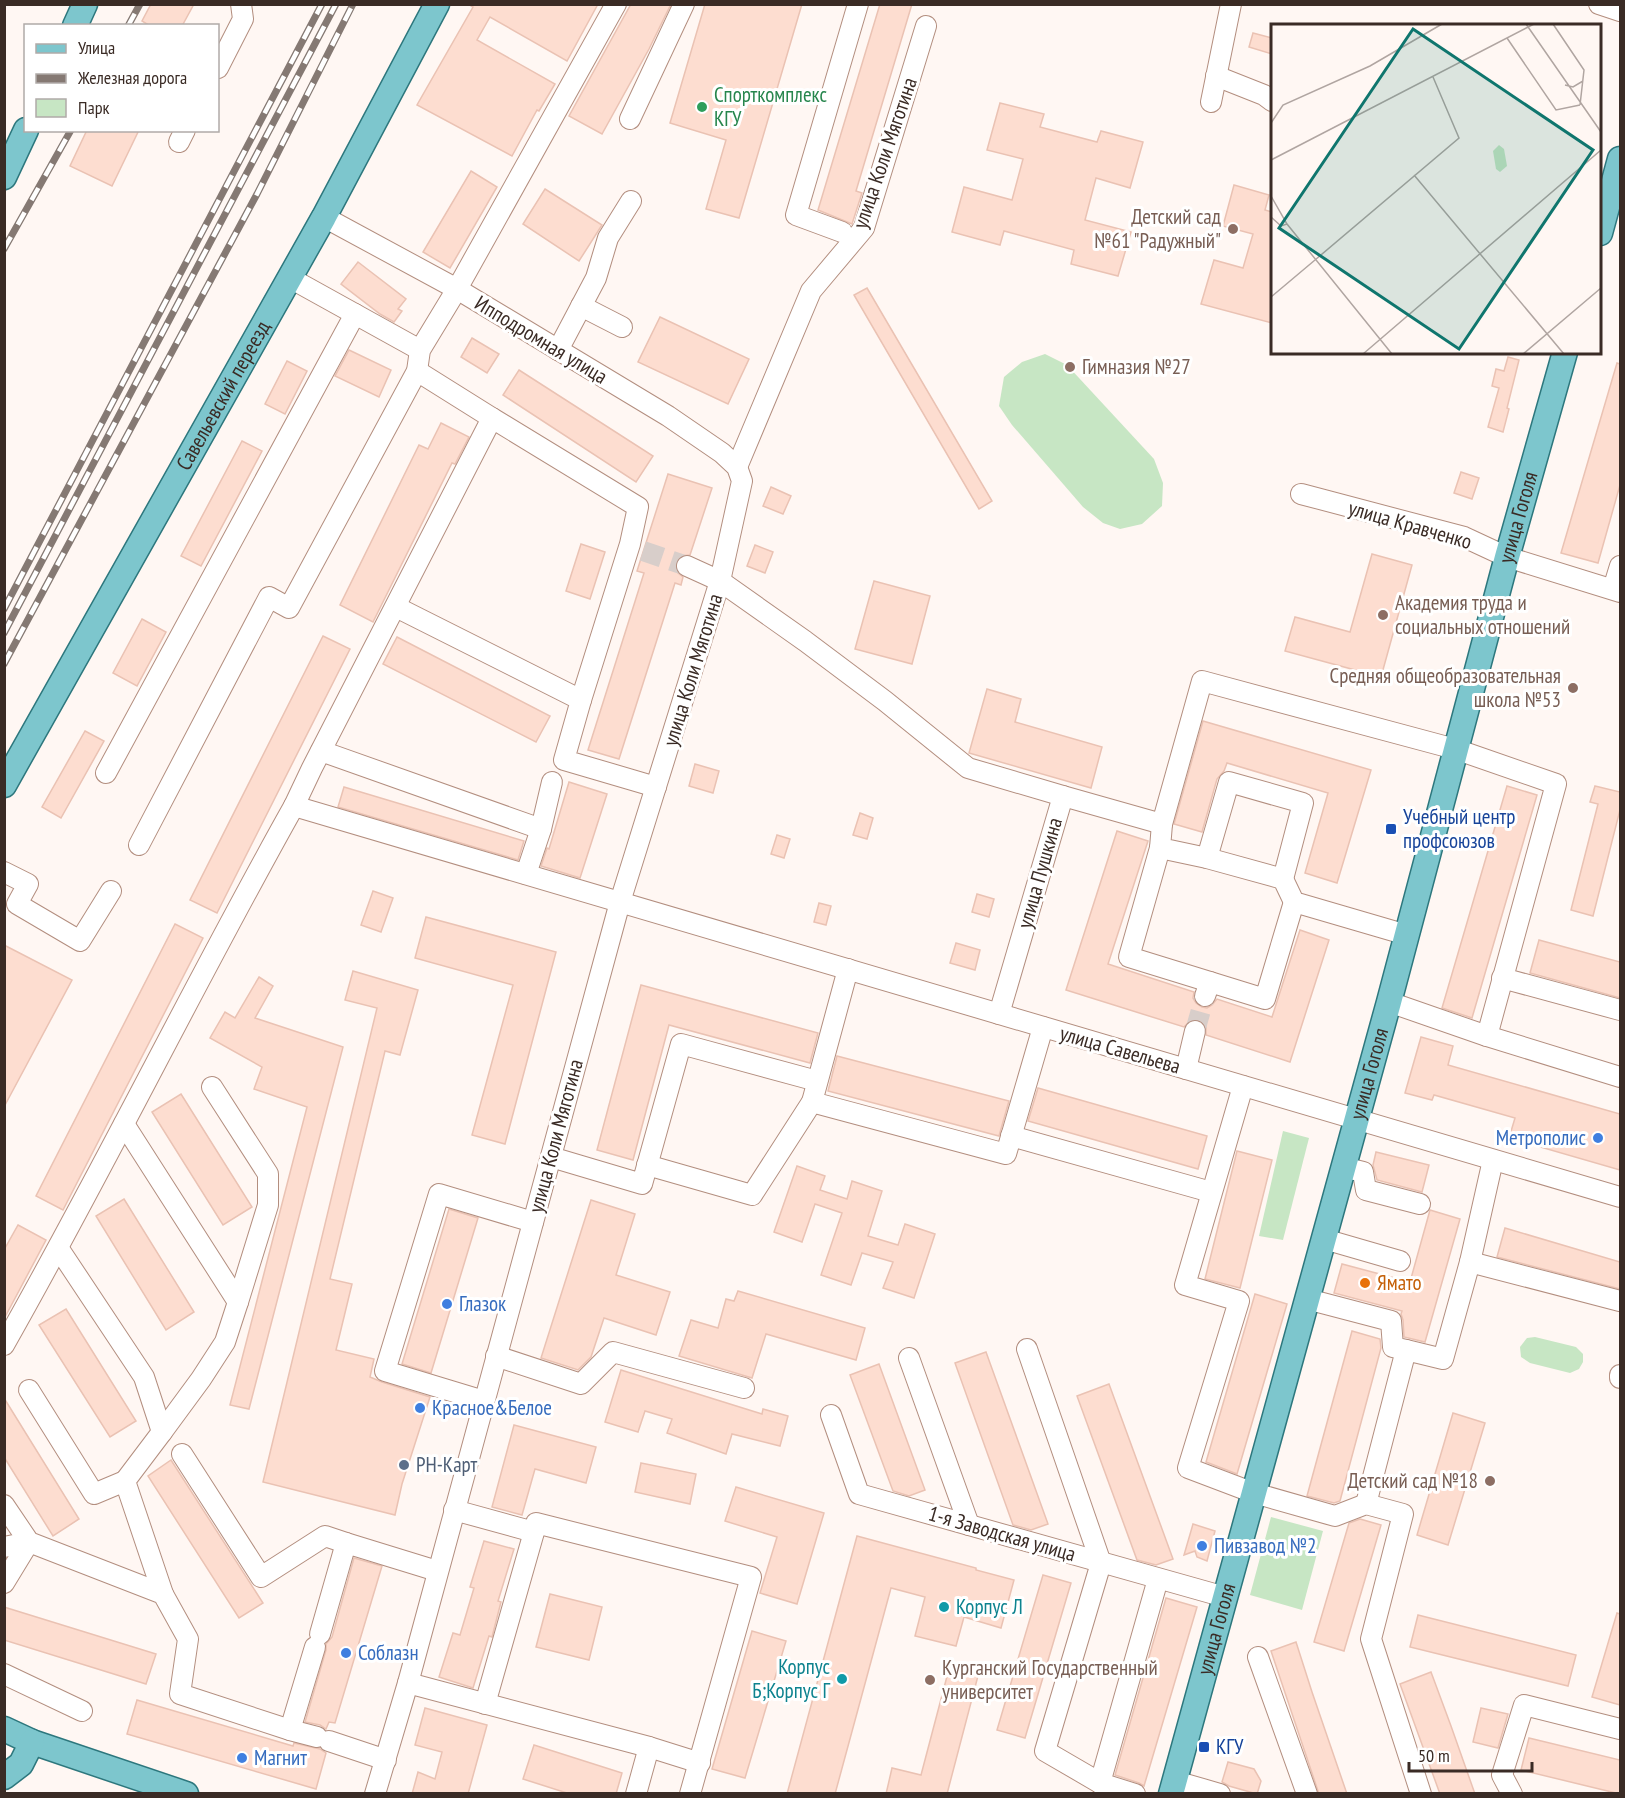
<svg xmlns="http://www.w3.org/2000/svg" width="1625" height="1798" font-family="'PT Sans Narrow',sans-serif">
<rect width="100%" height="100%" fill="#fff7f3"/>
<!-- green -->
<g fill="#c7e6c4">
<path d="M1045,354L1067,365L1154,459L1163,483L1162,506L1142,524L1120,529L1103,523L1083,507L1012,425L999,406L1004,377L1022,362Z"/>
<path d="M1283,1131L1309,1138L1283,1240L1259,1236Z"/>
<path d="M1535,1337L1576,1347L1583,1354V1362L1579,1369L1570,1373L1530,1363L1521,1357L1520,1347L1527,1338Z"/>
<path d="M1271,1517L1323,1531L1302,1610L1250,1595Z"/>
</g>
<!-- building -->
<g fill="#fdddd0" stroke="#eac2b3" stroke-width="1.5">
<path d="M151,4H194L182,26H150L142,21Z"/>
<path d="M468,4H598L567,61L490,17L477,40L555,84L539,111L537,110L512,156L417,105L473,7Z"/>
<path d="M631,4H671L649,49L602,134L569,116Z"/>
<path d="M705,4H802L739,218L706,209L726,140L670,123Z"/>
<path d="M880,4H912L856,191L862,193L852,224L818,210Z"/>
<path d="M1253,33L1272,38V54L1249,47Z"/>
<path d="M1000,103L1044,114L1040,127L1097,142L1101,131L1143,142L1130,188L1096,178L1085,220L1131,232L1118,276L1071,264L1074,250L1004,231L1000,245L952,232L964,187L1012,200L1023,159L987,150Z"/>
<path d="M87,130H139L112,186L70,166Z"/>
<path d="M471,171L497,187L450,268L423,252Z"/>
<path d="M1234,185L1269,195L1265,210L1272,212V323L1201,304L1214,260L1243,268L1253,234L1223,226Z"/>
<path d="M545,189L602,225L579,261L523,224Z"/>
<path d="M358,262L406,299L398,309L402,311L394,322L380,314L341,284Z"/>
<path d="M867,288L992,501L979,509L854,295Z"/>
<path d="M660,317L749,359L728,404L638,362Z"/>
<path d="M472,338L499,354L487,373L461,357Z"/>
<path d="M349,350L391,370L379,397L335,376Z"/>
<path d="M1508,357L1519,360L1507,408L1509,409L1503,432L1488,427L1499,388L1492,386L1496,369L1504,371Z"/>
<path d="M287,361L307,371L285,414L265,404Z"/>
<path d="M1617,363L1620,364V485L1598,563L1561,553Z"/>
<path d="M519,370L653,456L636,482L503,395Z"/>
<path d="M441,423L469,437L455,464L452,463L373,622L340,605L419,445L428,449Z"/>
<path d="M242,441L262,451L201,566L181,556Z"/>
<path d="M1461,472L1479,478L1472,499L1454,493Z"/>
<path d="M668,474L712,488L690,555L681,556L676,562L675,567L677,572L683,577L681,585L675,583L619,759L588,750L644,573L637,571Z"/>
<path d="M771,487L791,496L783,514L763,506Z"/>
<path d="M581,544L605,552L590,599L566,591Z"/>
<path d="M755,545L773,552L765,573L747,566Z"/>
<path d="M1372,554L1412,565L1381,677L1285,651L1295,617L1350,632Z"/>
<path d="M874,581L930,596L912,664L855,649Z"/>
<path d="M142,619L166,632L137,686L113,673Z"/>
<path d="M323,636L350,649L217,913L190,900Z"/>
<path d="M397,637L550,716L536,742L383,664Z"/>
<path d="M987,689L1021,699L1015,722L1102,747L1091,788L969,753Z"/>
<path d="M1203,721L1371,770L1337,883L1305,873L1328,793L1227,763L1224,771L1217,779L1202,832L1174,824Z"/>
<path d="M85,731L104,741L61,818L42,807Z"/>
<path d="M695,764L719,771L713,793L689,786Z"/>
<path d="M569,782L607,794L580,878L541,866L547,848L549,849Z"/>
<path d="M1507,786L1537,795L1472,1018L1442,1008Z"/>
<path d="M1595,786L1620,792V810L1593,916L1571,910L1598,804L1590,802Z"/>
<path d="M344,787L524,841L518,860L338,807Z"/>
<path d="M860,813L873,818L867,839L853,835Z"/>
<path d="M1117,831L1148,841L1108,964L1194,992L1193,998L1196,1003L1202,1007L1207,1008L1212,1005L1217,999L1272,1017L1300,930L1329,940L1290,1062L1206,1035V1027L1203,1022L1198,1020H1191L1184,1027L1066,990Z"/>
<path d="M777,835L790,839L784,858L771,854Z"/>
<path d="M373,891L393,898L381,932L361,925Z"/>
<path d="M977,894L994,899L989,917L972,912Z"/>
<path d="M819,903L831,906L826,925L814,922Z"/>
<path d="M426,917L556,952L505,1144L472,1135L513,985L415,958Z"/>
<path d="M175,924L203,938L63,1210L36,1196Z"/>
<path d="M1539,940L1620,962V998L1530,973Z"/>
<path d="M956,943L980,950L975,970L950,963Z"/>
<path d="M4,945L72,980L4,1107Z"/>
<path d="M353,971L418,990L400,1055L385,1051L330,1279L352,1284L336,1350L374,1359L370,1377L382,1382L430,1397L402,1484L395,1515L263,1482L377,1008L345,1000Z"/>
<path d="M259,977L273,986L255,1018L343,1047L249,1409L230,1405L307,1107L254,1089L262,1067L210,1038L225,1012L235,1018Z"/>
<path d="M641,985L818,1033L810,1063L669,1025L633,1160L597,1150Z"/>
<path d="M1421,1037L1453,1046L1448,1065L1620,1114V1170L1509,1138L1515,1118L1434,1095L1432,1100L1405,1093Z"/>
<path d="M837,1056L1009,1101L999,1136L828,1091Z"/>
<path d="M1038,1088L1207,1136L1198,1169L1028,1121Z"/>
<path d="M181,1094L252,1207L223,1225L152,1112Z"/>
<path d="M1237,1151L1272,1160L1240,1288L1205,1279Z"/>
<path d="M1376,1152L1429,1165L1422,1192L1377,1180L1373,1165Z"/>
<path d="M797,1166L825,1176L820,1190L847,1199L852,1181L882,1191L868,1236L898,1245L905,1224L935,1234L914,1298L883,1288L893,1262L862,1253L851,1285L821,1275L842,1213L815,1204L802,1242L774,1232Z"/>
<path d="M124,1199L194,1312L166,1330L96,1216Z"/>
<path d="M591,1200L635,1214L616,1275L670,1292L656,1335L604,1318L591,1357L578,1370L541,1358Z"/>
<path d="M449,1209L478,1218L431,1373L402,1364Z"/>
<path d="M1430,1210L1460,1219L1425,1342L1404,1337L1403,1320L1401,1314L1402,1311L1334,1293L1342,1264L1410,1282Z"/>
<path d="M18,1225L46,1240L4,1319V1250Z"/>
<path d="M1505,1228L1620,1262V1289L1497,1257Z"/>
<path d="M738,1291L865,1328L856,1360L766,1334L752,1378L679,1356L691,1320L718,1328L726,1299L734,1301Z"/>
<path d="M1255,1294L1287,1304L1237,1474L1206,1462Z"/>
<path d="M66,1309L136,1421L110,1437L39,1325Z"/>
<path d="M1352,1331L1380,1339L1381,1348L1340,1501L1334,1503L1307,1496Z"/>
<path d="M986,1352L1048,1524L1031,1530L1013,1525L955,1363Z"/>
<path d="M879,1364L925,1490L909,1496L893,1491L850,1375Z"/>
<path d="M621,1370L762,1414L763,1409L788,1416L780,1446L732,1434L726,1454L667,1433L672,1419L645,1411L638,1432L605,1422Z"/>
<path d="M1109,1384L1173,1559L1156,1565L1137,1560L1077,1396Z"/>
<path d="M4,1398L79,1519L53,1536L4,1457Z"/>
<path d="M1453,1413L1485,1423L1448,1545L1417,1535Z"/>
<path d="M514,1425L596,1447L586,1483L535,1469L522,1515L492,1507Z"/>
<path d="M171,1460L263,1603L239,1618L148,1476Z"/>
<path d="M641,1463L696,1474L690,1504L635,1492Z"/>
<path d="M736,1487L824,1513L797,1604L760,1593L777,1537L725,1521Z"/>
<path d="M1360,1519L1381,1525L1344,1651L1314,1642L1349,1523Z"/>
<path d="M1193,1524L1215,1531L1207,1561L1197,1557L1195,1551L1184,1555Z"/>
<path d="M857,1536L976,1568V1570L1014,1580L1001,1628L964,1617L956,1646L915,1636L925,1597L891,1588L835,1794H787Z"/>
<path d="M484,1541L514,1549L498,1601L501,1602L492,1637L489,1636L473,1688L439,1677L453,1633L460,1635L474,1588L470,1587Z"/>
<path d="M354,1558L382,1566L335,1723L329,1722L326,1729L320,1725L305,1722L326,1650V1644L332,1637Z"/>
<path d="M1043,1575L1071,1583L1025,1738L997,1730Z"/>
<path d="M550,1594L602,1607L589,1660L536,1647Z"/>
<path d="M1166,1598L1197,1607L1144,1786L1139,1783L1115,1775Z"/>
<path d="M4,1607L156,1654L146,1684L4,1640Z"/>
<path d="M1617,1613L1620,1614V1705L1592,1697Z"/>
<path d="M1418,1615L1576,1655L1568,1686L1410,1647Z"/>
<path d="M752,1631L786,1641L745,1778L712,1769Z"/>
<path d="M1296,1642L1312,1692L1347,1794H1319L1271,1651Z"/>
<path d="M950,1665L979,1672L947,1794H886L892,1768L921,1775Z"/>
<path d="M1431,1672L1451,1726L1475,1794H1440L1400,1684Z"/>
<path d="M137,1700L293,1746L294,1743L320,1749L326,1753L316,1789L127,1734Z"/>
<path d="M425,1708L487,1725L468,1794H412L418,1772L435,1779L442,1752L415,1745Z"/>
<path d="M1481,1708L1508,1714L1498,1748L1473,1742Z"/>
<path d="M1529,1738L1620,1760V1794L1521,1770Z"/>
<path d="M534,1745L622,1773L616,1794H570L523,1779Z"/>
<path d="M1228,1762L1254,1769L1261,1781L1257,1794L1229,1786L1222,1782Z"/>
</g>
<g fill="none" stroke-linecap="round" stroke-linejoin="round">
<!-- minor-tunnel -->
<g stroke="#d8ceca" stroke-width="20" stroke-dasharray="20 10" stroke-linecap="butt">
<path d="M643,551L687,566"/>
<path d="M1195,1031L1205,996"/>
</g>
<!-- minor casing -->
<g stroke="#b38e7f" stroke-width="22">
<g id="minor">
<path d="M1599,4L1620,11"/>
<path d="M218,68L243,19L241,4"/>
<path d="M1216,76L1264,95L1272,101"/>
<path d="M1211,102L1231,4"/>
<path d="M630,119L684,4"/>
<path d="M179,142L185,130"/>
<path d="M324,217L457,289L668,416L722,453L737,467L742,481L720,581L620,902L408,1683L375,1794"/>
<path d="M842,232L796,215L858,4"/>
<path d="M581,306L622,327"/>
<path d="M355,314L420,350"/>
<path d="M558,350L596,278L608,238L631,201"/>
<path d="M492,418L638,507L630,544L581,700"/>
<path d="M737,467L811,291L864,228L926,26"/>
<path d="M1301,494L1464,537L1507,557L1620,592"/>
<path d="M687,566L720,581L805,641L885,701L968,768L1063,796"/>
<path d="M1613,589L1620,566"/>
<path d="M396,607L581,700L564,760L656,787"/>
<path d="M321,751L541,829L526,874"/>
<path d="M106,773L355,314L290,278"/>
<path d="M294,806L1620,1197"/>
<path d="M541,829L552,782"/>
<path d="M139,845L269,597L289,608L417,371L420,350L457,289L616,4"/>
<path d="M1160,848L1129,957L1210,982L1205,996"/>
<path d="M1207,858L1229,782L1303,803L1283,879"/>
<path d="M4,872L28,884L17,904L80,941L111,891"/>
<path d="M1407,935L1294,902L1283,879L1207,858L1160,848L1162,824L1202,681L1455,749L1556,784L1487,1036"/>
<path d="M848,969L812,1102L1006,1154L1043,1027"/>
<path d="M1502,978L1620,1010"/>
<path d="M1210,982L1265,999L1294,902"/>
<path d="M1389,1002L1487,1036L1620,1077"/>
<path d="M999,1014L1063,796L1162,824"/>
<path d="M1186,1069L1195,1031"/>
<path d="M1243,1086L1185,1285L1239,1301L1188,1468L1254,1493L1335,1516L1366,1504L1403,1514L1371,1639L1421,1794"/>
<path d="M212,1087L268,1174V1205L238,1302"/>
<path d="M124,1124L238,1302L225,1342L201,1379L162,1432"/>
<path d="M1011,1136L1211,1192"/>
<path d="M551,1157L642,1184L681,1044L817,1081"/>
<path d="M1493,1160L1470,1262L1620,1301"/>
<path d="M647,1165L752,1195L812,1102"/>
<path d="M1343,1167L1363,1172L1366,1190L1420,1204"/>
<path d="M1324,1239L1400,1261"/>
<path d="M59,1249L144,1377L162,1432L125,1481L163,1594"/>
<path d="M1307,1299L1391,1321L1393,1347L1406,1350"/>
<path d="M4,1345C105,1167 194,984 294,806L312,768L492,418L417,371"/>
<path d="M1027,1349L1101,1563L1045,1751L1100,1783"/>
<path d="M496,1356L581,1384L613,1352L744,1388"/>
<path d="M909,1358L969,1525"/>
<path d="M1620,1375V1378"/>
<path d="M29,1390L94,1494L125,1481"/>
<path d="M484,1401L385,1371L439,1194L533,1222"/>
<path d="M831,1415L859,1494L1225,1597"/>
<path d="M182,1454L261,1577L325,1536L346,1543"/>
<path d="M1366,1504L1406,1350L1443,1359L1470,1262"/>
<path d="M4,1505L29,1542L163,1594L188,1639L180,1694L290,1730"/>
<path d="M454,1510L534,1532L536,1523L751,1577L690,1794"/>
<path d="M4,1547L29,1542"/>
<path d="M4,1583L29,1542"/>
<path d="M320,1634L346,1543L437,1571"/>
<path d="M315,1647L290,1730L317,1737"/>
<path d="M1258,1657L1307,1794"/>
<path d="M4,1674L82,1711"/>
<path d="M408,1683L649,1747L700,1763"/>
<path d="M485,1704L534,1532"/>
<path d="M329,1741L386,1760"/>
<path d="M1175,1781L1220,1794"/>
<path d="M636,1794L649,1747"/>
<path d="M1135,1794L1100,1783L1158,1579"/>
<path d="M1512,1794L1502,1775L1524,1705L1620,1729"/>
</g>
</g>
<!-- major casing -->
<g stroke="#2d777d" stroke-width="27">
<g id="major">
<path d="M75,26L85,4"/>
<path d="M4,177L26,130"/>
<path d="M1600,233L1620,159"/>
<path id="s1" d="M4,785L324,217L437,4"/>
<path d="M4,1729L32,1742L186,1794"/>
<path d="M4,1777L21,1764L32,1742"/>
<path id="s2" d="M1171,1794L1389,1002L1507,557L1565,352"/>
</g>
</g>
<!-- minor -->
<use href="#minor" stroke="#fff" stroke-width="20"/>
<!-- major -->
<use href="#major" stroke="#7dc6cd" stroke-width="24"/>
<!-- rail casing -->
<g stroke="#857973" stroke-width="7">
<g id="rail">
<path d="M128,26L140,4"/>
<path d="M4,249L71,130"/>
<path d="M4,609L322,4"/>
<path d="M4,633L336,4"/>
<path d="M4,664L257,194L353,4"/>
</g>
</g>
<!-- rail -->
<use href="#rail" stroke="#fff" stroke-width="4.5" stroke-dasharray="14" stroke-linecap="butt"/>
</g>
<!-- markers -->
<circle fill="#2e9e5b" stroke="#fff" stroke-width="2" cx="702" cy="107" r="6"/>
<g fill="#8d6e63" stroke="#fff" stroke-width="2">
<circle cx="1233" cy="229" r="6"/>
<circle cx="1070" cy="367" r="6"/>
<circle cx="1383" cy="615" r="6"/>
<circle cx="1573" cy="688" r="6"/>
<circle cx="1490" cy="1481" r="6"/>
<circle cx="930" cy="1680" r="6"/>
</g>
<g fill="#1a4fb4" stroke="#fff" stroke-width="2">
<rect x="1385" y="823" width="12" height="12" rx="3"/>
<rect x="1198" y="1741" width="12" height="12" rx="3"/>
</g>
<g fill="#3f7fe0" stroke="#fff" stroke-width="2">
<circle cx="1598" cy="1138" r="6"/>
<circle cx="447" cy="1304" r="6"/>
<circle cx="420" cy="1408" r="6"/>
<circle cx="1202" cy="1546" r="6"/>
<circle cx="346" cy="1653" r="6"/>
<circle cx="242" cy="1758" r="6"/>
</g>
<circle fill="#e8710a" stroke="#fff" stroke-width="2" cx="1365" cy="1283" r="6"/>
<circle fill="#5c6f8a" stroke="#fff" stroke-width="2" cx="404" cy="1465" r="6"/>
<g fill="#0f9aa8" stroke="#fff" stroke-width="2">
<circle cx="944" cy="1607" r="6"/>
<circle cx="842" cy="1679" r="6"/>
</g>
<g text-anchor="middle" stroke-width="6" stroke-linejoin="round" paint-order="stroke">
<!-- leisure labels -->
<g font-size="21" fill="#27864d" stroke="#fff" text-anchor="start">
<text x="714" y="102">Спорткомплекс<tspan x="714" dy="24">КГУ</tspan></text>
</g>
<!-- street labels -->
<g font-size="21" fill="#3a2b25" stroke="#fff">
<text transform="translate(885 153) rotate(-71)" y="7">улица Коли Мяготина</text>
<text transform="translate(541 340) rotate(31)" y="7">Ипподромная улица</text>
<text dy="7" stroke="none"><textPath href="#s1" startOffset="447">Савельевский переезд</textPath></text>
<text dy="7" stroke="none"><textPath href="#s2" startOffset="1323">улица Гоголя</textPath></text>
<text transform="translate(1410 525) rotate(16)" y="7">улица Кравченко</text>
<text transform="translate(693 670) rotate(-73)" y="7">улица Коли Мяготина</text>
<text transform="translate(1040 873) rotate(-74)" y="7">улица Пушкина</text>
<text transform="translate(1120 1050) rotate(16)" y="7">улица Савельева</text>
<text dy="7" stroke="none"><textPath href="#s2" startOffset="747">улица Гоголя</textPath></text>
<text transform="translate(556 1136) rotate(-75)" y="7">улица Коли Мяготина</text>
<text transform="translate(1002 1534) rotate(16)" y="7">1-я Заводская улица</text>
<text dy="7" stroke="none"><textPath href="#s2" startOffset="171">улица Гоголя</textPath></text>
</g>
<!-- education labels -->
<g font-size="21" fill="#785e54" stroke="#fff" text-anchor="end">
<text x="1221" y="224">Детский сад<tspan x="1221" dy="24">№61 "Радужный"</tspan></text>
<text x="1082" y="374" text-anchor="start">Гимназия №27</text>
<text x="1395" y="610" text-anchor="start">Академия труда и<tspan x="1395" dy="24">социальных отношений</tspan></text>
<text x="1561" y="683">Средняя общеобразовательная<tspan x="1561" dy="24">школа №53</tspan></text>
<text x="1478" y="1488">Детский сад №18</text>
<text x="942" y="1675" text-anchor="start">Курганский Государственный<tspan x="942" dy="24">университет</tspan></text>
</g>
<!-- transit labels -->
<g font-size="21" fill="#164399" stroke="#fff" text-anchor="start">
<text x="1403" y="824">Учебный центр<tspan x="1403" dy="24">профсоюзов</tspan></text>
<text x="1216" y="1754">КГУ</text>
</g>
<!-- shop labels -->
<g font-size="21" fill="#366cbe" stroke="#fff" text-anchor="start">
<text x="1586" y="1145" text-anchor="end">Метрополис</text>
<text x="459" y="1311">Глазок</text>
<text x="432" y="1415">Красное&amp;Белое</text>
<text x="1214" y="1553">Пивзавод №2</text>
<text x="358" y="1660">Соблазн</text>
<text x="254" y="1765">Магнит</text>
</g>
<!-- food labels -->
<g font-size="21" fill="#c56008" stroke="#fff" text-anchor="start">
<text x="1377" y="1290">Ямато</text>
</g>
<!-- service labels -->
<g font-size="21" fill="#4e5e75" stroke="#fff" text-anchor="start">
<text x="416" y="1472">РН-Карт</text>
</g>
<!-- culture labels -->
<g font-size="21" fill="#0d838f" stroke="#fff" text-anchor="start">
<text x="956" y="1614">Корпус Л</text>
<text x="830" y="1674" text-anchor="end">Корпус<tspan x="830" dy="24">Б;Корпус Г</tspan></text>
</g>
</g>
<!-- overview -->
<g transform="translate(1271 24)">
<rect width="330" height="330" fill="#fff7f3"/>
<path d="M228,121L233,125L236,142L229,148L225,145L222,127Z" fill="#c7e6c4"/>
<path fill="none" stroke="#b0a5a1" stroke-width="1.5" d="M255,0L330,108M282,0L313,46L309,81M236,14L285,86L309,81M294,61L302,63L312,57M0,99L12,81L99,42L171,0M0,136L263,0M143,151L293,330M0,172L16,200L121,330M0,193L10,202L16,200M44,236L188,114L162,53M0,273L44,236M92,330L330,126M252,330L330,264"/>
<path fill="#0f766e" fill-opacity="0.15" stroke="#0f766e" stroke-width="3" d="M142,5L322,126L188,325L8,204Z"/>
<rect width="330" height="330" fill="none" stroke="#3a2b25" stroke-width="3"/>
</g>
<!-- border -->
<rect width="1625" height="1798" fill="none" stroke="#3a2b25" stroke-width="12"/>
<!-- legend -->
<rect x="24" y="24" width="195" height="108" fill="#ffffff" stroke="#b0aaa8" stroke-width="1.5"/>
<rect x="36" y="44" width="30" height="9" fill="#7dc6cd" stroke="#b0aaa8" stroke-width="1.5"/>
<text x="78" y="54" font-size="18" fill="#3a2b25">Улица</text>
<rect x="36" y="74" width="30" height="9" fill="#857973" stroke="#b0aaa8" stroke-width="1.5"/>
<text x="78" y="84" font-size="18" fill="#3a2b25">Железная дорога</text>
<rect x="36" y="99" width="30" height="18" fill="#c7e6c4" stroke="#b0aaa8" stroke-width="1.5"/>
<text x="78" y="114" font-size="18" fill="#3a2b25">Парк</text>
<!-- scale -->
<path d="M1409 1762v9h123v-9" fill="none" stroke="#3a2b25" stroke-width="3"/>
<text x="1418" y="1762" font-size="18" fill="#3a2b25" stroke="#ffffff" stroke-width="4.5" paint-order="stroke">50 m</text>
</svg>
